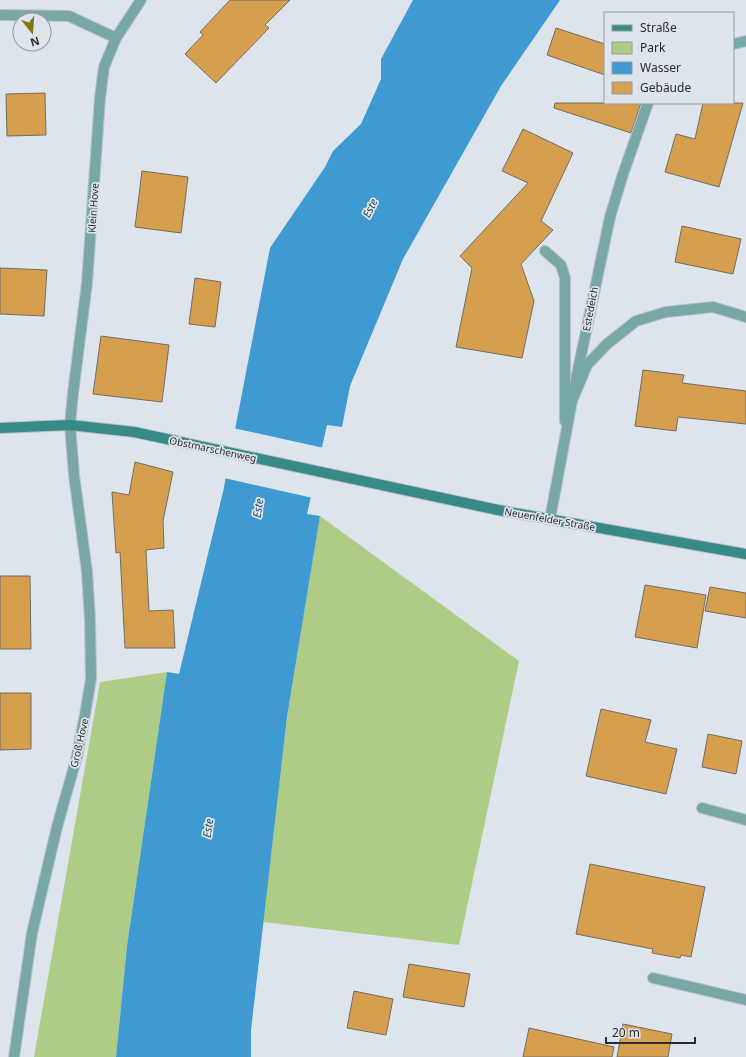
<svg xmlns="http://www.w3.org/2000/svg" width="746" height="1057" font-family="'Noto Sans',sans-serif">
<rect width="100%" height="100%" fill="#dee4ec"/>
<!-- green -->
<g fill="#aecc85">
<path d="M320,516L519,661L459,945L263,922L287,717Z"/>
<path d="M167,672L127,946L116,1057H34L100,682Z"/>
</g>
<!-- water -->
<path fill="#3e9ad0" d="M413,0H560L501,86L403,259L350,386L342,427L327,425L307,514L320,516L287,717L251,1030V1057H116L127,946L167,672L179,674L223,492L270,248L325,167L333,151L361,124L381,79V59Z"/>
<!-- pier -->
<path fill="#dee4ec" d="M233,428L324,448L313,498L224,478Z"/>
<!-- building -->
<g fill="#d69f4e" stroke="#726d66">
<path d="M230,0H290L265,25L269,28L216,83L185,54L203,35L200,32Z"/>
<path d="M556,28L605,44V75L547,55Z"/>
<path d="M45,93L46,135L7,136L6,94Z"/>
<path d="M555,103H641L631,133L554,108Z"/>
<path d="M703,103H743L719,187L665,172L676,134L695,139Z"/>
<path d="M523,129L573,153L541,221L553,230L521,264L534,301L522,358L456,347L472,268L460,256L528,183L502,171Z"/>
<path d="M142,171L188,177L181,233L135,227Z"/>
<path d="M682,226L741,239L733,274L675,262Z"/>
<path d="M0,268L47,270L44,316L0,314Z"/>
<path d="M195,278L221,282L215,327L189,324Z"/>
<path d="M101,336L169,345L162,402L93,394Z"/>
<path d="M643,370L684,375L682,383L746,391V424L678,417L676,431L635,426Z"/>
<path d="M135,462L173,472L163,521L164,548L146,550L149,611L173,610L175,648H125L120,552L116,553L112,492L129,495Z"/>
<path d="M0,576H30L31,649H0Z"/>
<path d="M645,585L706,595L697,648L635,637Z"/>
<path d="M710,587L746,593V618L705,611Z"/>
<path d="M0,693H31V749L0,750Z"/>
<path d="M601,709L651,720L645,742L677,749L666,794L586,776Z"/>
<path d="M708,734L742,741L736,774L702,767Z"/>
<path d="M590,864L705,887L691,957L681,955L680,958L652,953L653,949L576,934Z"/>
<path d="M409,964L470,974L464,1007L403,997Z"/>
<path d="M354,991L393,999L386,1035L347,1028Z"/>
<path d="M623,1024L672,1034L668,1057H617Z"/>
<path d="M529,1028L614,1047L612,1057H523Z"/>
</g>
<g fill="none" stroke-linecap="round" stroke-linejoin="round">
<!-- service casing -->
<g stroke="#babfc6" stroke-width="12">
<g id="service">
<path d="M0,15L69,16L116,38"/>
<path d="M733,44L746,41"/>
<path d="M545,251L561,265L565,278V421"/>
<path d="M574,389L610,217L622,177L648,103"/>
<path d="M702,808L746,820"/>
<path d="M653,978L746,1000"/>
</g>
</g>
<!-- minor casing -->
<g stroke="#babfc6" stroke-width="12">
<g id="minor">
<path d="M550,519L572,401L587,365L607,344L636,321L666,312L713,307L746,317"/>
<path d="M14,1057L32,933L57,827L77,756L84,720L91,679L90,620L87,572L74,475L70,425"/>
</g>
</g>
<!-- tertiary casing -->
<g stroke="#babfc6" stroke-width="12">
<path id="tertiary" d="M70,425L73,393L87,283L100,98L104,67L116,38L141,0"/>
</g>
<!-- secondary casing -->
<g stroke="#babfc6" stroke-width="12">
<path id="secondary" d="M0,428L70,425L134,432L498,510L746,554"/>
</g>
<!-- service -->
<use href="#service" stroke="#77a8a5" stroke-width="10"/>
<!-- minor -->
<use href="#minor" stroke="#77a8a5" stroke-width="10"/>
<!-- tertiary -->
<use href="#tertiary" stroke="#77a8a5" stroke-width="10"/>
<!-- secondary -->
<use href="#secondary" stroke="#378a86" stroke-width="10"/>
</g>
<g text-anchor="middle" stroke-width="3.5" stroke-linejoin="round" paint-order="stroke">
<!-- street labels -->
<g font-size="10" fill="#2a2c2f" stroke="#dee4ec">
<text transform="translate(93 208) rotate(-86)" y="4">Klein Hove</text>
<text transform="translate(590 309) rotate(-79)" y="4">Estedeich</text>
<text transform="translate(213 449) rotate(12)" y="4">Obstmarschenweg</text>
<text transform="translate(550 519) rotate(10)" y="4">Neuenfelder Straße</text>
<text transform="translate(79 743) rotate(-77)" y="4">Groß Hove</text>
</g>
<!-- water labels -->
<g font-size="11" font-style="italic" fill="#234960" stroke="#dee4ec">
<text transform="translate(370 208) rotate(-64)" y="4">Este</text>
<text transform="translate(258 508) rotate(-81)" y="4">Este</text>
<text transform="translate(208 828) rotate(-81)" y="4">Este</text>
</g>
</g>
<!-- legend -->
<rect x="604" y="12" width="130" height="92" fill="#dee4ec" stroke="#969aa0"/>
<rect x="612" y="25" width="20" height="6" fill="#378a86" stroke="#969aa0"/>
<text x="640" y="32" font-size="12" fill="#2a2c2f">Straße</text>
<rect x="612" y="42" width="20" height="12" fill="#aecc85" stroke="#969aa0"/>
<text x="640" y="52" font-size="12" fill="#2a2c2f">Park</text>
<rect x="612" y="62" width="20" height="12" fill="#3e9ad0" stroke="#969aa0"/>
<text x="640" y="72" font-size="12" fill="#2a2c2f">Wasser</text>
<rect x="612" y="82" width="20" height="12" fill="#d69f4e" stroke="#969aa0"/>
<text x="640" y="92" font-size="12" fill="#2a2c2f">Gebäude</text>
<!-- north arrow -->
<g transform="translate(32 32) rotate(163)"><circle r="19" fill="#dee4ec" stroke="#969aa0"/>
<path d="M0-3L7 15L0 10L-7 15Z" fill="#857417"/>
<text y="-6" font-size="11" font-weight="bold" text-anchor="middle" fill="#2a2c2f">N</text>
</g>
<!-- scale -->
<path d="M606 1037v6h89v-6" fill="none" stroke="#2a2c2f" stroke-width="2"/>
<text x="612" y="1037" font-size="12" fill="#2a2c2f" stroke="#dee4ec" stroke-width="3" paint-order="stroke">20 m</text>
</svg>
